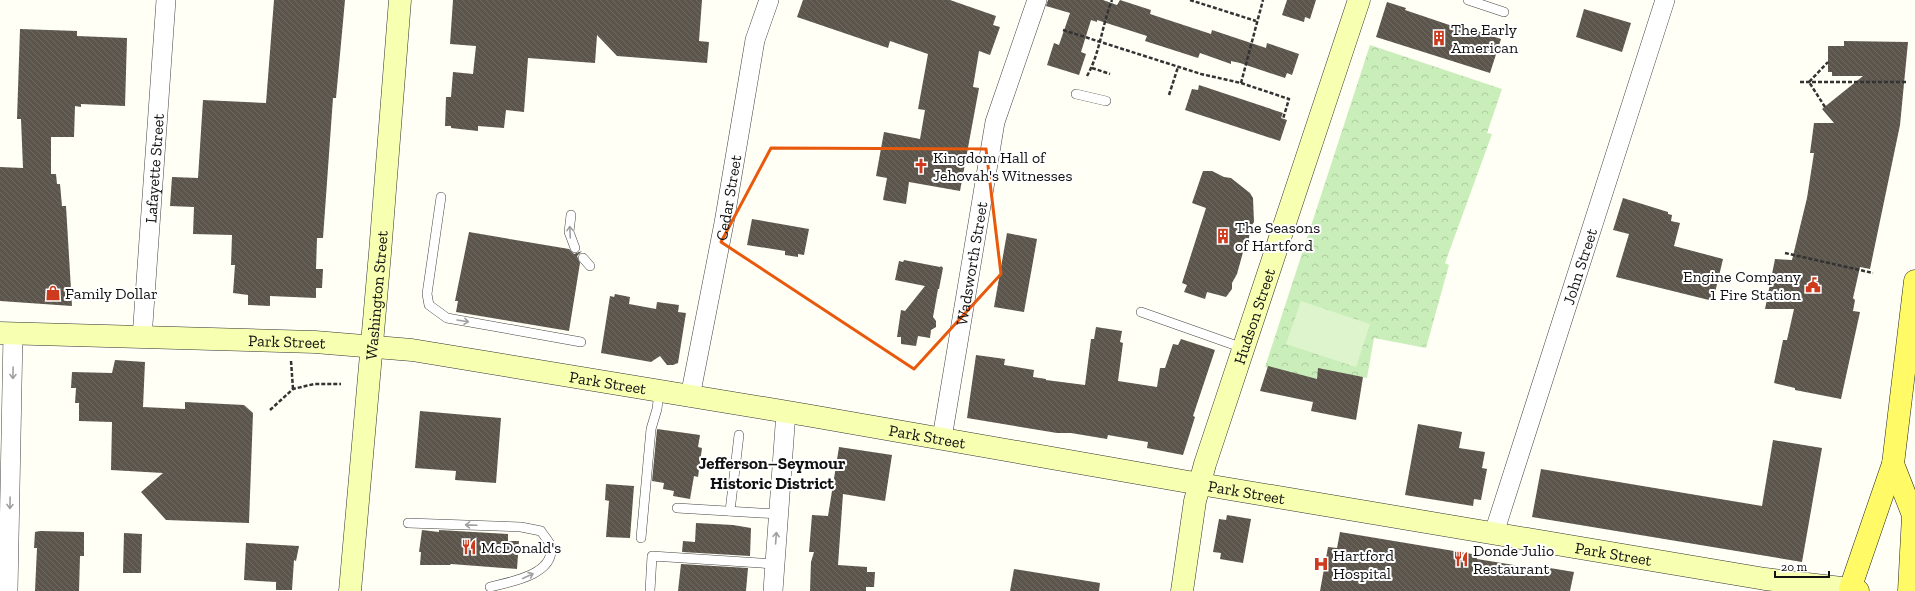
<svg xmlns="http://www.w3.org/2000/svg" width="1915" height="591" font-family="'Zilla Slab',serif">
<defs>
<pattern id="park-crowns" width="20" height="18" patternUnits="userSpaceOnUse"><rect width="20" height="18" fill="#caeeba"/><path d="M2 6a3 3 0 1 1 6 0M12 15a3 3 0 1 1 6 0" fill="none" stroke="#accb9f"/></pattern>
<pattern id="building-back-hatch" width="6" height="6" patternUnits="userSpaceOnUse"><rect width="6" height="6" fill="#5b554c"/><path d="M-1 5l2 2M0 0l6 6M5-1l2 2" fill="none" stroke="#6e6962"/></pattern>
</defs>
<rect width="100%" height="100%" fill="#fffff5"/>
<!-- park -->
<path fill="url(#park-crowns)" d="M1370,45L1502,89L1487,133L1492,134L1445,263L1449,265L1426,348L1374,338L1367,378L1319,369L1316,381L1265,367Z"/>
<!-- pitch -->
<path fill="#def4cd" d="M1301,301L1370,324L1356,367L1286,344Z"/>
<!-- building -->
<g fill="url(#building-back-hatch)">
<path d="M274,0H345L336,98H333L323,238H317L316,269H323L322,288H316V298L270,296V306L248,305V295L233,293L235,265H231L232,235L193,234L194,207L170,206L172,177L198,178L203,100L266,103Z"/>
<path d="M453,0H702L699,41L709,42L707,63L617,56L597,35L595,63L528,58L524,112L506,110L504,128L478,126V131L451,128V126H445L446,97H451L453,72L473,74L476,46L450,44Z"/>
<path d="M803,0H950L996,16L993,25L1000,27L990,55L979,51L973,87L979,88L960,191L909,182L906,204L883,200L887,178L876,176L884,132L920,139L925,110L918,109L928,54L890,41L888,48L797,17Z"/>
<path d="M1048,0H1103L1117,5L1120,0L1151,10L1150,14L1211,34L1212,30L1266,48L1267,43L1299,54L1292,75L1287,73L1285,78L1240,63L1231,61V64L1200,53L1198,58L1145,41L1147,36L1097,20V22L1091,20L1081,52L1086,54L1079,75L1047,65L1054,43L1059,45L1070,13L1046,6Z"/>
<path d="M1287,0H1316L1310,19L1305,17L1304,22L1282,15Z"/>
<path d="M1387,2L1406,8L1405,10L1476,34L1477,31L1501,39L1490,73L1376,37Z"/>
<path d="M1584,9L1631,23L1622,52L1576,37Z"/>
<path d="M20,29L77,31V36L127,38L125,106L81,104V107L75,106L74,137H51V174H56L57,184H60L62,206H66L72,306L0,301V167L23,168L21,119H17Z"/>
<path d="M1844,41L1908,42L1900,125L1870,269L1860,267L1853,298L1855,300L1853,311L1860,312L1841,399L1795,390V388L1774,383L1783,340H1787L1794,309H1765L1775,259L1792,260L1807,198L1814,153H1810L1814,123H1834L1822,109L1863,76H1832V72H1828V46H1844Z"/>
<path d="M1199,85L1283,113L1281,118L1287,120L1280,141L1185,110L1192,89L1198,90Z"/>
<path d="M1203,171H1212L1224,177L1231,178L1250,193L1253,198L1254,222L1250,228L1249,238L1245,245L1237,274L1232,283V289L1226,297L1207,292L1205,299L1184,292L1187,285L1182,283L1206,208L1192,203Z"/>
<path d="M1623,198L1668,212V214L1672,215L1671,221L1680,223L1674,246L1723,259L1713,301L1616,277L1629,234L1613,230Z"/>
<path d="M752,219L809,229L804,255L798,254V257L785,255V251L747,245Z"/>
<path d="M469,232L569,249L574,254L582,251L577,256L580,263L569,331L456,312L458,301H455Z"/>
<path d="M1007,233L1037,239L1024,312L994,307Z"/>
<path d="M904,260L940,267L941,266L943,268L939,289H938L933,317L936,321V327L931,330L930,338L918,336L916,346L901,344V337H897L901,310L905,311L925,286L895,280L899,261L903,262Z"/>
<path d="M615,294L630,297L629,304L656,309L657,302L679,305L678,312L686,313L678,363L673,365H667L660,356L651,362L601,353L610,296L614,297Z"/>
<path d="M1096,327L1122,331L1120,342L1123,343L1118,381L1157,387L1160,368H1165L1173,344L1178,345L1181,339L1215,350L1193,416L1195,417L1183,455L1147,448L1148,442L1108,435L1107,439L1071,433H1057L967,418L976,355L1005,359L1004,365L1034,370L1033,377L1046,379V380L1085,385L1091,339H1094Z"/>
<path d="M115,360L145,362L143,407L185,409V402L244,405L253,413L249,523L166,520L141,492L163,473L111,470L112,422L79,421V403H75L76,388H71L72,372L112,373Z"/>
<path d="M1268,366L1317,379L1318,368L1363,377L1356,420L1311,411L1313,402L1260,391Z"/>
<path d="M420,411L501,418L496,483L455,480L456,471L415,468Z"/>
<path d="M1418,424L1462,432L1459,448L1485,452L1482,468L1487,469L1481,500L1474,499L1473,506L1405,495Z"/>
<path d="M657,429L700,435L698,447L702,448L698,477L694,476L690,499L673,496L674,491L663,489L664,483L652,481Z"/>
<path d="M1773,440L1822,448L1802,562L1532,517L1541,469L1762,506Z"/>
<path d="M839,447L892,455L885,501L843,494L838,565L867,567V572H875L874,587H866V591H810L811,562L814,552H809L812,515L828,516Z"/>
<path d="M606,484L634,486L630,538L606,537L609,501L605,500Z"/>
<path d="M1227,515L1251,519L1243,563L1220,559L1221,553L1213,552L1219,519L1226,520Z"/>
<path d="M696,523L733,525L751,528L750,556L682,552L683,541L695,542Z"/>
<path d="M422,530L439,532V530L508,534V541H519L517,569L451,564L450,565H420L421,552H419Z"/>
<path d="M40,531L84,532V556H80L79,591H35L37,548H34L35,532Z"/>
<path d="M1340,532L1478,555L1477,559L1538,569V566L1574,572L1570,591H1320L1328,547L1337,548Z"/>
<path d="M124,533L142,534L141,573H123Z"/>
<path d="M246,543L299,546L296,561L294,560L292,590H276V582L244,580Z"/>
<path d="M681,564L748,568L746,591H678Z"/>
<path d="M1014,569L1100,583L1099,591H1010Z"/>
</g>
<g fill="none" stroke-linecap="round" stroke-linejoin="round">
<!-- lane casing -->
<g stroke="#444" stroke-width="10">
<g id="lane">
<path d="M1468,0L1504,12"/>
<path d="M1076,94L1106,101"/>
<path d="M441,197L427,294L429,305L447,318L581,342"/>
<path d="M571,215L569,232L575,248"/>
<path d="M583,258L590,266"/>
<path d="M1141,312L1243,348"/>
<path d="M677,508L778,514"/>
<path d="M730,511L739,435"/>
<path d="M408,523L521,527L541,531C544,536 550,542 551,547C554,575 510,582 490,587"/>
<path d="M641,538L651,429L657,409L659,392"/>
<path d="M650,591L652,556L775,564"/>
</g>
</g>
<!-- street casing -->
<g stroke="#444" stroke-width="20">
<g id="street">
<path id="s1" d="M142,338L166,0"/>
<path id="s2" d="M690,397L724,223L755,40L769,0"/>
<path id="s3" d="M942,438L995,122L1037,0"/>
<path id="s4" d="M1494,533L1665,0"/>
<path d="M8,591L13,334"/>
<path d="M773,591L786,412"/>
</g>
</g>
<!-- secondary casing -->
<g stroke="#333" stroke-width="23">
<g id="secondary">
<path id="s5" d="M0,333L315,342L412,350L806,415L1200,484L1765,579L1850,589L1849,591"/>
<path id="s6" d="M350,591L380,253L400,0"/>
<path id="s7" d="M1182,591L1195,501L1205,464L1359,0"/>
</g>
</g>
<!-- primary casing -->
<g stroke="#222" stroke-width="23">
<g id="primary">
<path d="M1893,464L1913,515L1909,591"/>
<path d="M1858,591L1850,589L1893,464L1915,281"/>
</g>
</g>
<!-- path -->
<g stroke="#333" stroke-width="2.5" stroke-dasharray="4 2" stroke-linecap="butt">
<path d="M1190,0L1256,21"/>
<path d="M1063,30L1201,74L1241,83L1289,99L1283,119"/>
<path d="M1092,68L1110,74"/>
<path d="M1087,76C1100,53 1102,25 1112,0"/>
<path d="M1800,82H1906"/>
<path d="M1241,83L1263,0"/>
<path d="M1169,95L1178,67"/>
<path d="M1825,107L1809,82L1828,62"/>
<path d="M1785,253L1873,273"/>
<path d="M291,361L293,389"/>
<path d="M270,410L293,389L314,384H341"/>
</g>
<!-- lane -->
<use href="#lane" stroke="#fff" stroke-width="9"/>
<!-- street -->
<use href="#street" stroke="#fff" stroke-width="19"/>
<!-- secondary -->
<use href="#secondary" stroke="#f7ffb0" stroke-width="22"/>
<!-- primary -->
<use href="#primary" stroke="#fffa65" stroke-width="22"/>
</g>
<!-- one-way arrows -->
<defs><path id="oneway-shaft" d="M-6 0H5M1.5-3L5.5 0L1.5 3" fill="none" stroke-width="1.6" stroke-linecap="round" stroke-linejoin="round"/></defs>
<g stroke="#a0a0a0">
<use href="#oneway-shaft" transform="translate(570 232) rotate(-93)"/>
<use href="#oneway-shaft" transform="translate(463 321) rotate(9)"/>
<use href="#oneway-shaft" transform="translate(13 373) rotate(91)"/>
<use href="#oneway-shaft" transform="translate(10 503) rotate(91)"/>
<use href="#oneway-shaft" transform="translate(471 525) rotate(-178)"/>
<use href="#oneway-shaft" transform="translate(776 538) rotate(-86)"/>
<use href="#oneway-shaft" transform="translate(528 576) rotate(-24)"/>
</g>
<!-- marked area -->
<path fill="none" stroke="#e8590c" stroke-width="3" stroke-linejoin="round" d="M771,148L986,149L1001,274L914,369L721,242Z"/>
<!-- icons -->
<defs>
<g id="building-bare" transform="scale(1.2)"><path d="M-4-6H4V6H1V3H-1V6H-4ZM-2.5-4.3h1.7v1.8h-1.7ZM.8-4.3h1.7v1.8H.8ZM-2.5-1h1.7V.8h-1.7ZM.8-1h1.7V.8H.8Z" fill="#cd3a1d" stroke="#fff" stroke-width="2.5" paint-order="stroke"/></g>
<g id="church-bare" transform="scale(1.2)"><path d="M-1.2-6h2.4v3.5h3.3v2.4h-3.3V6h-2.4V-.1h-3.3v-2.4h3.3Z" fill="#cd3a1d" stroke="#fff" stroke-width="2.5" paint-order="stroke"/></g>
<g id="civic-bare" transform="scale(1.2)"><path d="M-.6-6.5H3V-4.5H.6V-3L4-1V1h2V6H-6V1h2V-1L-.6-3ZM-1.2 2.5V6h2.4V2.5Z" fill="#cd3a1d" stroke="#fff" stroke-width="2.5" paint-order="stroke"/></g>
<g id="shop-bare" transform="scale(1.2)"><path d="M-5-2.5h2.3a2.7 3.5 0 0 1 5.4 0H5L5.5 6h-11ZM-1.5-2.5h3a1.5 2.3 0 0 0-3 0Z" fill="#cd3a1d" stroke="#fff" stroke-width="2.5" paint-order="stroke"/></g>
<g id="restaurant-bare" transform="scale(1.2)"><path d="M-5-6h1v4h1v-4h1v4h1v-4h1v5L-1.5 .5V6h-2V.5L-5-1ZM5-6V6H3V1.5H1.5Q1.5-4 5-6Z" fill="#cd3a1d" stroke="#fff" stroke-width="2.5" paint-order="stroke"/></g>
<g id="hospital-bare" transform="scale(1.2)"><path d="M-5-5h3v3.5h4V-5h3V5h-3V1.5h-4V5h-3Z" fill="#cd3a1d" stroke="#fff" stroke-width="2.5" paint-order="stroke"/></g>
</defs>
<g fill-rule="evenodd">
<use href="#building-bare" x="1439" y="38"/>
<use href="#church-bare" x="921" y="166"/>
<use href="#building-bare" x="1223" y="236"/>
<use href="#civic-bare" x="1813" y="285"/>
<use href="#shop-bare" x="53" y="293"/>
<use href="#restaurant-bare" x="469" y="547"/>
<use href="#restaurant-bare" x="1461" y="559"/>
<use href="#hospital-bare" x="1321" y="564"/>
</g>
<g text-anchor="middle" stroke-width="4" stroke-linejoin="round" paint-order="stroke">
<!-- poi labels -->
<g font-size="16" fill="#111" stroke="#fff" text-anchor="start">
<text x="1451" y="35">The Early<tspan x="1451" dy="18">American</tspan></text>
<text x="933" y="163">Kingdom Hall of<tspan x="933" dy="18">Jehovah's Witnesses</tspan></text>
<text x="1235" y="233">The Seasons<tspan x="1235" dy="18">of Hartford</tspan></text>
<text x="1801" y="282" text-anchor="end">Engine Company<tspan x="1801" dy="18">1 Fire Station</tspan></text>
<text x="65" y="299">Family Dollar</text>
<text x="481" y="553">McDonald's</text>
<text x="1473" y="556">Donde Julio<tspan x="1473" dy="18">Restaurant</tspan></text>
<text x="1333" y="561">Hartford<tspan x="1333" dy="18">Hospital</tspan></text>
</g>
<!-- street labels -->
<g font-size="16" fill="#111" stroke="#fff">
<text dy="6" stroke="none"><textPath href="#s1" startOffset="170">Lafayette Street</textPath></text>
<text dy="6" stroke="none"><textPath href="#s2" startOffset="203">Cedar Street</textPath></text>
<text dy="6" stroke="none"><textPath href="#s3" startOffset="177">Wadsworth Street</textPath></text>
<text dy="6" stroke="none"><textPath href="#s4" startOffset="280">John Street</textPath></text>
<text dy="6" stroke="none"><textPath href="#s6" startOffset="297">Washington Street</textPath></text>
<text dy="6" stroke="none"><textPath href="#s7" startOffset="285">Hudson Street</textPath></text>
<text dy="6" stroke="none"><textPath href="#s5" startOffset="287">Park Street</textPath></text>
<text dy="6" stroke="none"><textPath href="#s5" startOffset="611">Park Street</textPath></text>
<text dy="6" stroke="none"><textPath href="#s5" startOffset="935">Park Street</textPath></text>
<text dy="6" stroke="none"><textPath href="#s5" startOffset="1259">Park Street</textPath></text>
<text dy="6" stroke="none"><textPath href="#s5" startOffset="1631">Park Street</textPath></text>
</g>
<!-- neighbourhood labels -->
<g font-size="17" font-weight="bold" fill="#111" stroke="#fff">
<text x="772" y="469">Jefferson–Seymour<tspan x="772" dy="20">Historic District</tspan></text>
</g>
</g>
<!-- scale -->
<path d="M1775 571v6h54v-6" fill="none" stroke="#111111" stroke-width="2"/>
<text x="1781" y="571" font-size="12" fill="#111111" stroke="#ffffff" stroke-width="3" paint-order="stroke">20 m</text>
</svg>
